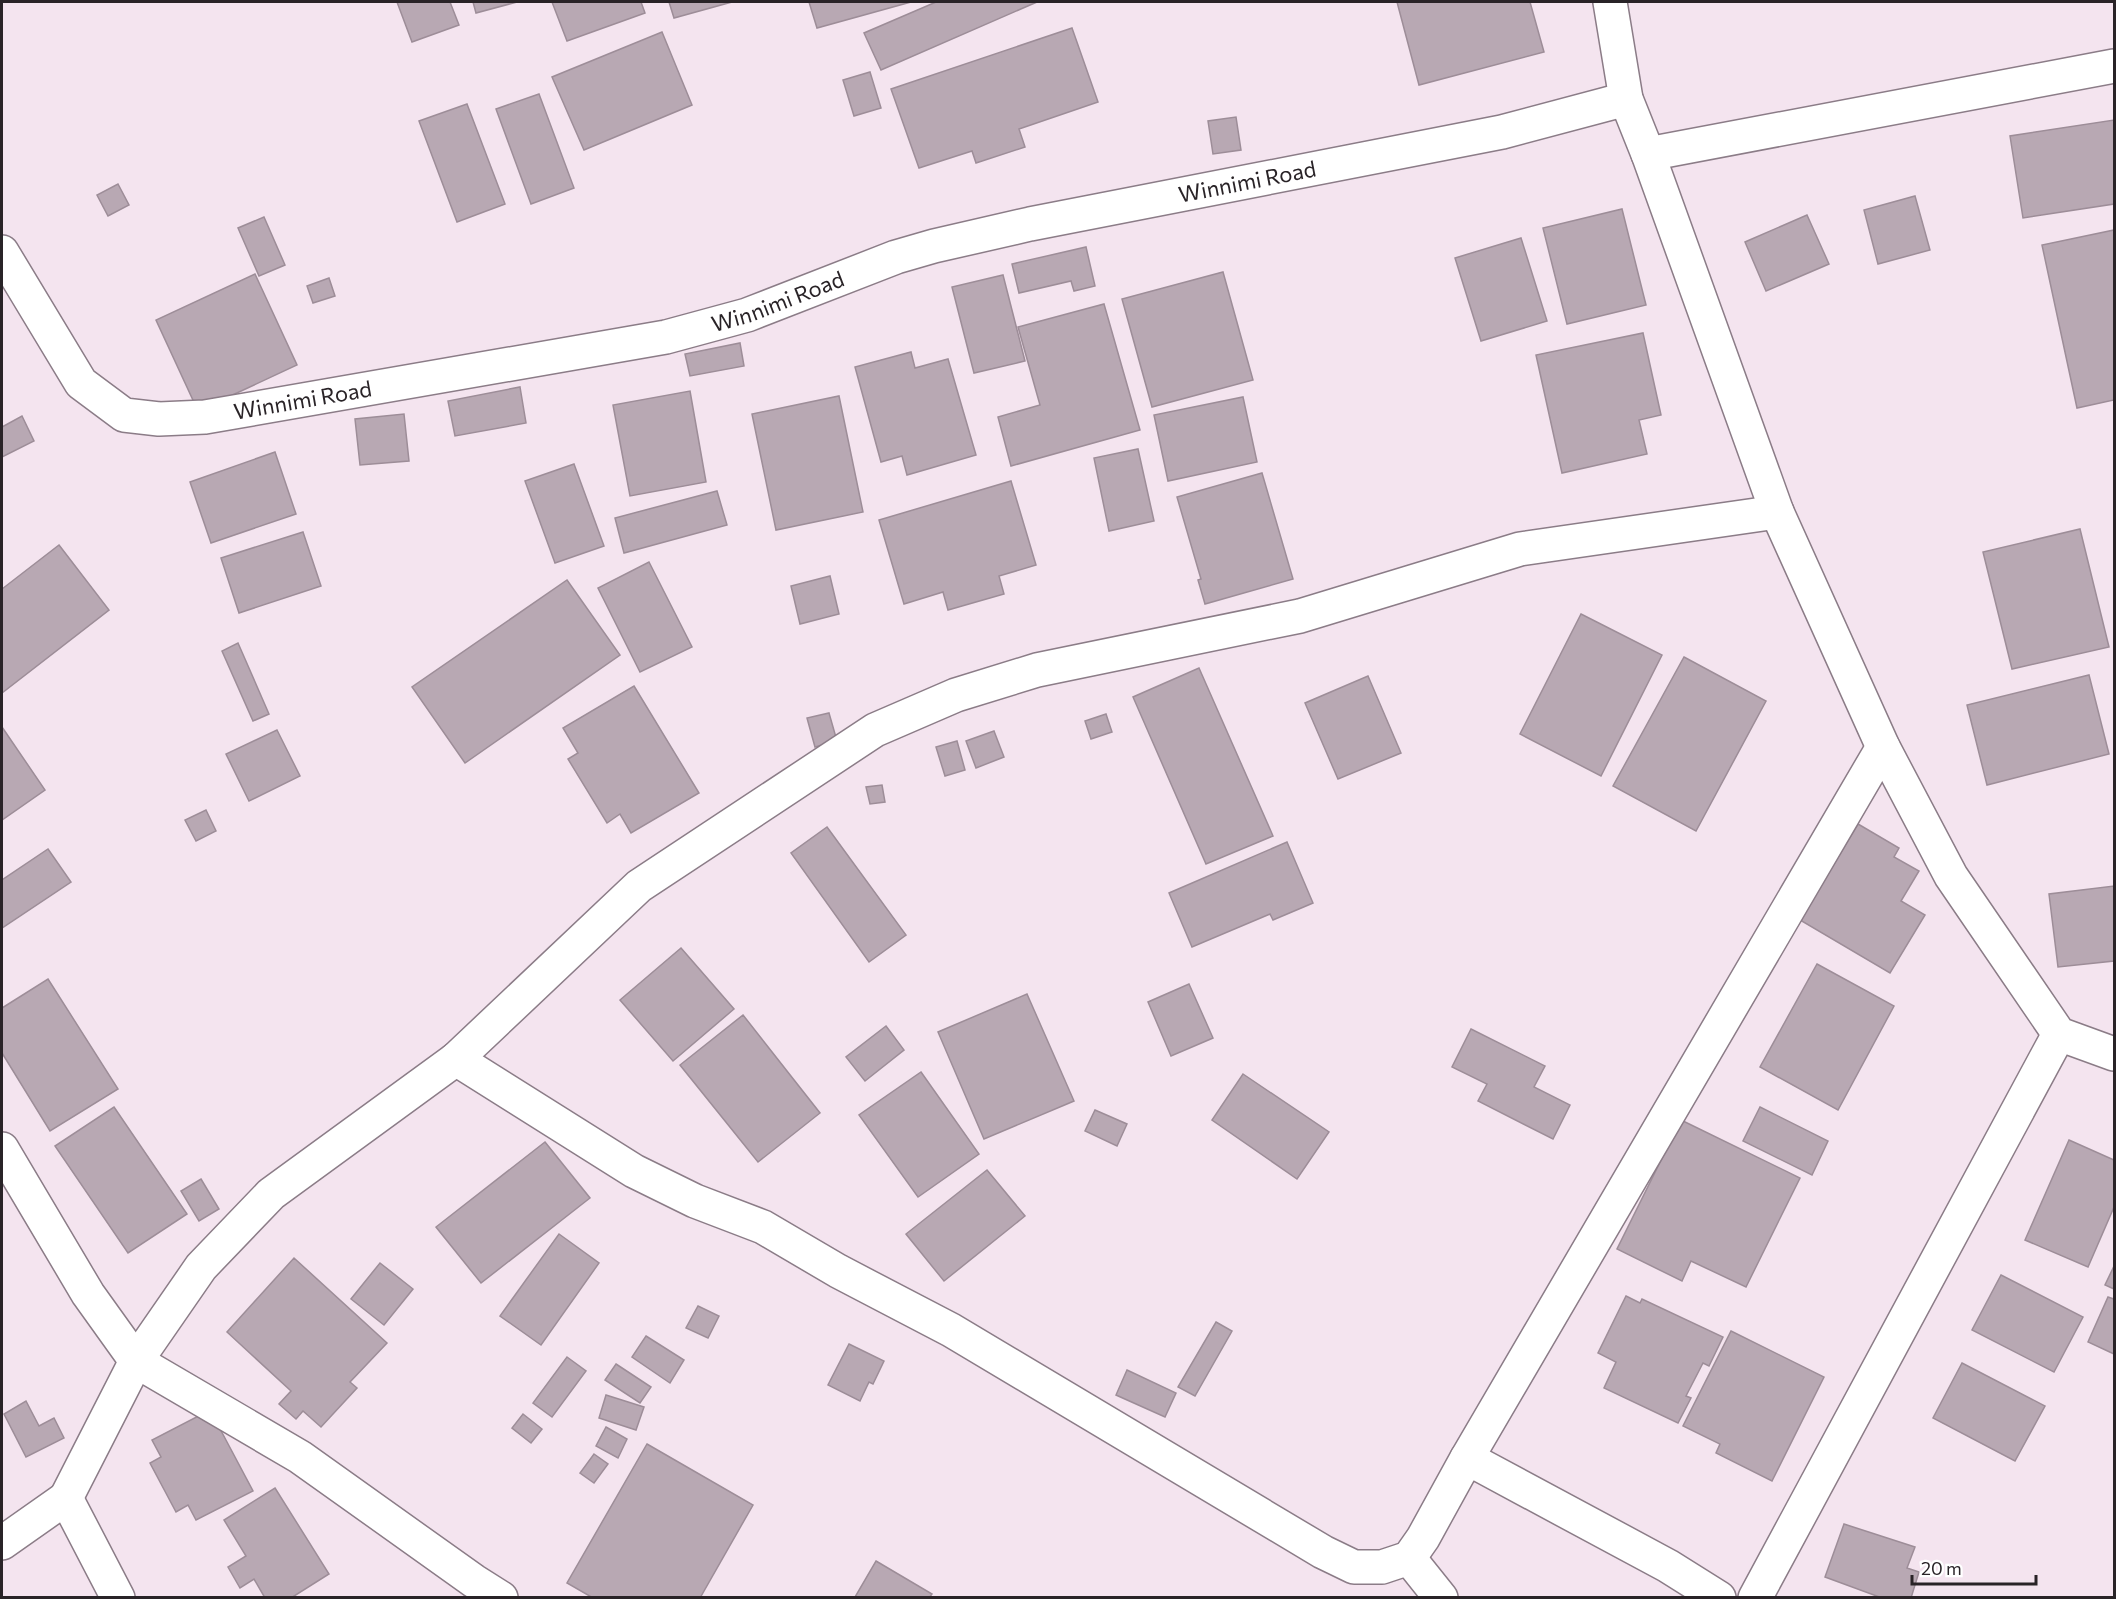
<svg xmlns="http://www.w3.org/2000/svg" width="2116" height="1599" font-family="Commissioner,sans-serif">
<rect width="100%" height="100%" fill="#f4e4ef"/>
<!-- building -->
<g fill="#b8a8b3" stroke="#9d8d98" stroke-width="1.5">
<path d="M397,2H450L459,25L412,42Z"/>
<path d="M473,2H517L476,13Z"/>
<path d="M552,2H641L645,13L567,41Z"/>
<path d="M669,2H732L674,18Z"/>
<path d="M809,2H911L817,28Z"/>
<path d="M936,2H1037L881,70L864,33Z"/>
<path d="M1397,2H1530L1544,52L1419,85Z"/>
<path d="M1072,28L1098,102L1019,129L1025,147L976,163L972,151L919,168L891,89Z"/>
<path d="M662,32L692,105L584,150L552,77Z"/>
<path d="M870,72L881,108L854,116L843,80Z"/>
<path d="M539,94L574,188L531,204L496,109Z"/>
<path d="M467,104L505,204L457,222L419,121Z"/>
<path d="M1236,117L1241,150L1213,154L1208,121Z"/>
<path d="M2114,120V204L2023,218L2010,136Z"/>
<path d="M118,184L129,205L108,216L97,195Z"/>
<path d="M1915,196L1930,250L1878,264L1864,210Z"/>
<path d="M1622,209L1646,305L1567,324L1543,228Z"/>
<path d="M1807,215L1829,264L1766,291L1745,242Z"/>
<path d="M264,217L285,265L259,276L238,228Z"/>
<path d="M2114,230V400L2077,408L2042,245Z"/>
<path d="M1521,238L1547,321L1481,341L1455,258Z"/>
<path d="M1086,247L1095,286L1074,291L1071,281L1019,293L1012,264Z"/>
<path d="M1223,272L1253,380L1152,407L1122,299Z"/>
<path d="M255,274L297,365L198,411L156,320Z"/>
<path d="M1003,275L1025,361L974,373L952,287Z"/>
<path d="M329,278L335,296L313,303L307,286Z"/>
<path d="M1104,304L1140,430L1011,466L998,417L1040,405L1018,327Z"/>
<path d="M1643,333L1661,415L1639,420L1647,454L1562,473L1536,355Z"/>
<path d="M740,343L744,366L690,376L685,354Z"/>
<path d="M911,352L915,368L948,359L976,455L907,475L902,456L881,462L855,367Z"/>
<path d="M520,387L526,423L455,436L448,401Z"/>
<path d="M690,391L706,482L630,496L613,405Z"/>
<path d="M839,396L863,512L776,530L752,414Z"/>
<path d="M1243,397L1257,462L1168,481L1154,415Z"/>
<path d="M404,414L409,461L360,465L355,419Z"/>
<path d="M22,416L34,441L2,457V427Z"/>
<path d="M1138,449L1154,521L1109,531L1094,458Z"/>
<path d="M275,452L296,514L211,543L190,482Z"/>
<path d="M574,464L604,546L555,563L525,481Z"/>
<path d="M1262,473L1293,579L1205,604L1198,580L1201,579L1177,497Z"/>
<path d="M1011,481L1036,565L999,576L1004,594L948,610L943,592L904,604L879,520Z"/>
<path d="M717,491L727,525L624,553L615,518Z"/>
<path d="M2080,529L2109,647L2012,669L1983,552Z"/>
<path d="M303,532L321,586L239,613L221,558Z"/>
<path d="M59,545L109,610L2,693V589Z"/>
<path d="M649,562L692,647L640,672L598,588Z"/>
<path d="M830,576L839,614L800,624L791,586Z"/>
<path d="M567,580L620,655L465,763L412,687Z"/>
<path d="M1581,614L1662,655L1601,776L1520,734Z"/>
<path d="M238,643L269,714L253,721L222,651Z"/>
<path d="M1684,657L1766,701L1696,831L1613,786Z"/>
<path d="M1199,668L1273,836L1206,864L1133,697Z"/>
<path d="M2089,675L2109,754L1987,785L1967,705Z"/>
<path d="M1368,676L1401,753L1338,779L1305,703Z"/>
<path d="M634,686L699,793L631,833L620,814L607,823L568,759L578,753L563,728Z"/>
<path d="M829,713L837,741L815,747L807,718Z"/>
<path d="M1106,714L1112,732L1091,739L1085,721Z"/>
<path d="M2,727L45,790L2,820Z"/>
<path d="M277,730L300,776L249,801L226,754Z"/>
<path d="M994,731L1004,757L976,768L966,741Z"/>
<path d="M957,741L965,770L945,776L936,747Z"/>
<path d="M882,785L885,802L870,804L866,787Z"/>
<path d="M206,810L216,831L196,841L185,820Z"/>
<path d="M1858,824L1899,848L1894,857L1919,871L1901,901L1925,915L1890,973L1800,920Z"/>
<path d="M827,827L906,935L869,962L791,853Z"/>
<path d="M1287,842L1313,903L1273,920L1270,914L1192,947L1169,893Z"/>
<path d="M48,849L71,882L2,928V880Z"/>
<path d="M2114,886V961L2058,967L2049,894Z"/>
<path d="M681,948L734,1009L673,1061L620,1000Z"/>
<path d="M1817,964L1894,1006L1838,1110L1760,1067Z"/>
<path d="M48,979L118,1089L50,1131L2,1053V1008Z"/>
<path d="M1189,984L1213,1038L1171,1056L1148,1002Z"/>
<path d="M1027,994L1074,1101L984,1139L938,1032Z"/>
<path d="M743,1015L820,1113L758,1162L680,1065Z"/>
<path d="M886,1026L904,1050L865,1081L846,1057Z"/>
<path d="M1471,1029L1545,1066L1534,1087L1570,1105L1553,1139L1478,1101L1487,1084L1452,1067Z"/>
<path d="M921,1072L979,1154L918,1197L859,1115Z"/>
<path d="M1243,1074L1329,1132L1297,1179L1212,1120Z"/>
<path d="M114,1107L187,1214L128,1253L55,1146Z"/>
<path d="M1760,1107L1828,1141L1812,1175L1743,1141Z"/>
<path d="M1095,1110L1127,1124L1117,1146L1085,1131Z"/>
<path d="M1681,1120L1800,1178L1746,1287L1691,1261L1682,1281L1617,1249Z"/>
<path d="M2069,1140L2114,1160V1207L2088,1267L2025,1240Z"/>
<path d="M545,1142L590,1198L481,1283L436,1227Z"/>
<path d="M987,1170L1025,1216L944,1281L906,1234Z"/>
<path d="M201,1179L219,1209L199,1221L181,1191Z"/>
<path d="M559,1234L599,1263L541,1345L500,1316Z"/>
<path d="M294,1258L387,1343L350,1382L357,1388L321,1427L303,1411L296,1419L279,1404L291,1391L227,1332Z"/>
<path d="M380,1263L413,1289L384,1325L351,1299Z"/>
<path d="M2114,1266V1289L2105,1285Z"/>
<path d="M2001,1275L2083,1317L2054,1372L1972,1330Z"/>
<path d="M1626,1296L1640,1303L1642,1299L1723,1337L1709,1366L1703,1363L1686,1396L1691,1398L1678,1423L1604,1388L1616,1362L1598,1353Z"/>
<path d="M2108,1297L2114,1299V1354L2088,1342Z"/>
<path d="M698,1306L719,1316L708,1338L686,1328Z"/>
<path d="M1216,1322L1232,1331L1195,1396L1178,1387Z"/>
<path d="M1731,1331L1824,1377L1772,1481L1716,1453L1720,1444L1683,1426Z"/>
<path d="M646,1336L684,1360L670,1383L632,1357Z"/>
<path d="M849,1344L884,1361L873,1384L869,1382L860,1401L828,1385Z"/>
<path d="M567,1357L586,1371L552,1417L533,1403Z"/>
<path d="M1962,1363L2045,1406L2015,1461L1933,1418Z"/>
<path d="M616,1364L651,1387L640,1403L605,1380Z"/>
<path d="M1127,1370L1176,1393L1165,1417L1116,1395Z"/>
<path d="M606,1395L644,1407L636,1430L599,1418Z"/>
<path d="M26,1401L39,1426L54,1418L64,1438L26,1457L4,1414Z"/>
<path d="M210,1410L253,1491L196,1520L188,1505L176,1512L150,1463L161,1457L152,1440Z"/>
<path d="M523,1414L542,1429L531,1443L512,1428Z"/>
<path d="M606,1427L627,1439L618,1458L596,1446Z"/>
<path d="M647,1444L753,1505L700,1598H593L567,1583Z"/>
<path d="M594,1454L608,1464L594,1483L580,1473Z"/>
<path d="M275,1488L329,1574L291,1598H265L254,1579L240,1588L228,1567L246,1556L224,1520Z"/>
<path d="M1844,1524L1915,1547L1907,1568L1919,1572L1911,1598H1882L1825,1577Z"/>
<path d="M876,1561L932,1594L929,1598L855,1597Z"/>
</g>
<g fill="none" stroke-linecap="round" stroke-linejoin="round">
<!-- minor casing -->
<g stroke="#8b7c87" stroke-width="36">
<g id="minor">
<path d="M1610,2L1626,99L1648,154L1777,512L1883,747L1951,876L2059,1034L2114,1054"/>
<path d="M1648,154L2114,66"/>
<path id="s1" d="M2,252L81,383L124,415L159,419L205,417L666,337L747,315L896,257L934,246L1030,224L1502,132L1626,99"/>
<path d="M456,1059L634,1171L695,1201L763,1227L838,1271L951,1330L1323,1552L1354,1567H1382L1409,1558L1423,1538L1467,1458L1668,1566L1719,1598"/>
<path d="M2,1149L88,1294L136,1361L300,1457L474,1581L501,1598"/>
<path d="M1467,1458L1883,747"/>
<path d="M66,1498L136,1361L201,1267L271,1194L456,1059L639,886L875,730L956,695L1037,670L1300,616L1520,549L1777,512"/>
<path d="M2,1543L66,1498L118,1598"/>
<path d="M1409,1558L1441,1598"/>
<path d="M1755,1598L2059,1034"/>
</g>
</g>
<!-- minor -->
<use href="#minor" stroke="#fff" stroke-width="33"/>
</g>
<g text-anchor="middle" stroke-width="5" stroke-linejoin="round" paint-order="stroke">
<!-- street labels -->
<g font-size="22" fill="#292327" stroke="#fff">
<text dy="8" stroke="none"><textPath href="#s1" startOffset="1359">Winnimi Road</textPath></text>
<text dy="8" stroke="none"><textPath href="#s1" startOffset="873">Winnimi Road</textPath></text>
<text dy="8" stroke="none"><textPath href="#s1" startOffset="387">Winnimi Road</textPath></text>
</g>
</g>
<!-- border -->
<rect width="2116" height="1599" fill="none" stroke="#292327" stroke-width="6"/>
<!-- scale -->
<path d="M1912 1575v9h124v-9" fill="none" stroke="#292327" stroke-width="3"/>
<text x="1921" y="1575" font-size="18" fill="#292327" stroke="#ffffff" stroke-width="4.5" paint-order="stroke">20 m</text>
</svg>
